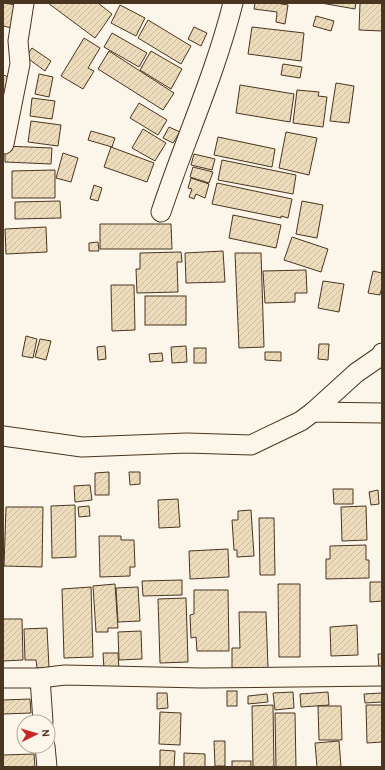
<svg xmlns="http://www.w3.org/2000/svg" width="385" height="770" font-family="Karla,sans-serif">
<defs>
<pattern id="building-hatch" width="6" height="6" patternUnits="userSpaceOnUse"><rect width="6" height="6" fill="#ecdcbc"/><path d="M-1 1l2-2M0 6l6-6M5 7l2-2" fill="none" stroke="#ccbda1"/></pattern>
</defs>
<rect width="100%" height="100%" fill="#fbf6e9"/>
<!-- building -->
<g fill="url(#building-hatch)" stroke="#4a3520">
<path d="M3,3L17,5L12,28L3,26Z"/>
<path d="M48,3H98L112,14L95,38Z"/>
<path d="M255,3H276L288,5L285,24L276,22L277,12L254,9Z"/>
<path d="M321,3H356L355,9Z"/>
<path d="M360,3H382V31L359,30Z"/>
<path d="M120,5L145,18L136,36L111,23Z"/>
<path d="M316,16L334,21L331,31L313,26Z"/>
<path d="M148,20L191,46L181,64L138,38Z"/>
<path d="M194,27L207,33L201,46L188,39Z"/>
<path d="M252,27L304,33L301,61L248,54Z"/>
<path d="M112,33L147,53L139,67L104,47Z"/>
<path d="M84,38L100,48L88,68L94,71L83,89L61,76Z"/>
<path d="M32,48L51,61L45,71L26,57Z"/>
<path d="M109,51L174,93L163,110L98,69Z"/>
<path d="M151,51L182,69L171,89L140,70Z"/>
<path d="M283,64L302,67L300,78L281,75Z"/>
<path d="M39,74L53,77L49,97L35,94Z"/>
<path d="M3,75L9,77L3,96Z"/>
<path d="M336,83L354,86L349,123L330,121Z"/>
<path d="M240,85L294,94L290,122L236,113Z"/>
<path d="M297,90L319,92L318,96L327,97L323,127L293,123Z"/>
<path d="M32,98L55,101L52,119L30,116Z"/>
<path d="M139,103L167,120L158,135L130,118Z"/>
<path d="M31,121L61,125L58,146L28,142Z"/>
<path d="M169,127L180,132L173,143L163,138Z"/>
<path d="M143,129L166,143L155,161L132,148Z"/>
<path d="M91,131L115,138L112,147L88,140Z"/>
<path d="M286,132L317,138L309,175L279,168Z"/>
<path d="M218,137L275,149L272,167L214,155Z"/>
<path d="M5,146L52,148L51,164L5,162Z"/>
<path d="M111,147L154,163L147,182L104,167Z"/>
<path d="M63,153L78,158L71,182L56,178Z"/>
<path d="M194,154L215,159L212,170L191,165Z"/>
<path d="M222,160L296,175L293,194L218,180Z"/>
<path d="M193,167L213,172L209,183L190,177Z"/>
<path d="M55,170V198H12V171Z"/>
<path d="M191,178L209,184L205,198L196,194L194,199L189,197L192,189L188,188Z"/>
<path d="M217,183L292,199L288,218L281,216V218L212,204Z"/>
<path d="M94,185L102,188L98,201L90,199Z"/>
<path d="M60,201L61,218L15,219V202Z"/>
<path d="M302,201L323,205L317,238L296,234Z"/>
<path d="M233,215L281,225L276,248L229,238Z"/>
<path d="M100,224H171L172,249H100Z"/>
<path d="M46,227L47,252L6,254L5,229Z"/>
<path d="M292,237L328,249L321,272L284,260Z"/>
<path d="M98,242L99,251H89V243Z"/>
<path d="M223,251L225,282L186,283L185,253Z"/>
<path d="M181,252L182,262H177L178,292L137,293L136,269H140V253Z"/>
<path d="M235,253H261L264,347L239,348Z"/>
<path d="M306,270L307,293H295V302L265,303L263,271Z"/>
<path d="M373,271L382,273V286L380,295L368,293Z"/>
<path d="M323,281L344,284L339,312L318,308Z"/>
<path d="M111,285H134L135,330L112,331Z"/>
<rect x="145" y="296" width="41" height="29"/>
<path d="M26,336L37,339L33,358L22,356Z"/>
<path d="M40,339L51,341L46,360L35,357Z"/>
<path d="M319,344H329L328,360L318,359Z"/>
<path d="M105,346L106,359L98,360L97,347Z"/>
<path d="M186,346L187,362L172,363L171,347Z"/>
<rect x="194" y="348" width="12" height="15"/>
<path d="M265,352H281V361L265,360Z"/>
<path d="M162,353L163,361L150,362L149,354Z"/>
<path d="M109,472V495H95V473Z"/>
<path d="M129,472H140V484L130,485Z"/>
<path d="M90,485L92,500L75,502L74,486Z"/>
<path d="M333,489H353V504H334Z"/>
<path d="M378,490L379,504L371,505L369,492Z"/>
<path d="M178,499L180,527L159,528L158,500Z"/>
<path d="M75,505L76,557L52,558L51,506Z"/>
<path d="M89,506L90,516L79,517L78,507Z"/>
<path d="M366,506L367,540L342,541L341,507Z"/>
<path d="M6,507H43L42,567L4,566Z"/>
<path d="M251,510L254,556L237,557V550H234L232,520H238V511Z"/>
<path d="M259,518H274L275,575H260Z"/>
<path d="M99,536H121V540H134L135,567H130V576L100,577Z"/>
<path d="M366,545V560H369V578L326,579V559H330V546Z"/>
<path d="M228,549L229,577L190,579L189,551Z"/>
<path d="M182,580V595L143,596L142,581Z"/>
<path d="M370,582H382V601L370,602Z"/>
<path d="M115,584L118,628H108V632H96L93,586Z"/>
<path d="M278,584H300V657H279Z"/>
<path d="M91,587L93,657L64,658L62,589Z"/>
<path d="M138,587L140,621L118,622L116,588Z"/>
<path d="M194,590H228L229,651H197L196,637L191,638L190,615L194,614Z"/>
<path d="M186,598L188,662L160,663L158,599Z"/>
<path d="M239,612H266L268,668H232V648H240Z"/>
<path d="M3,619H22L23,660L3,661Z"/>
<path d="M357,625L358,655L331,656L330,627Z"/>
<path d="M47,628L49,668H37L36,660H25L24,629Z"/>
<path d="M141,631L142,659L119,660L118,632Z"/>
<path d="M103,653H118L119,669H104Z"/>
<path d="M378,654H382V669H379Z"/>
<rect x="227" y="691" width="10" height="15"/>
<path d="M293,692L294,708L275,710L273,693Z"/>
<path d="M328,692L329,705L301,707L300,694Z"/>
<path d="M157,693H167L168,708L157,709Z"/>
<path d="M382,693V702L365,703L364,694Z"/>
<path d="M267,694L268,702L248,704V696Z"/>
<path d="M30,699L31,713L3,714V700Z"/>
<path d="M273,705L274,767H253L252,706Z"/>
<path d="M366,705H382V742L367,743Z"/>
<path d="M318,706H341L342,740H319Z"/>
<path d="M160,712L181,713L180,745L159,744Z"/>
<path d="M275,713H295L296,767H276Z"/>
<path d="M214,741H225V766H215Z"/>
<path d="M339,741L341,767H317L315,743Z"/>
<path d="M160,750L175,751L174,767H160Z"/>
<path d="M184,753L205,754V767H184Z"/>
<path d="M34,754L35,767H3V755Z"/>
<rect x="232" y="761" width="19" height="6"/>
</g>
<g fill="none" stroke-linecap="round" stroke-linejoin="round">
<!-- minor casing -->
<g stroke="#4a3520" stroke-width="21">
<g id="minor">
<path d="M4,144L20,64L18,41L24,3"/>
<path d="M161,212C184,142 215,75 233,3"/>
<path d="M313,412L356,373L382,355V353"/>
<path d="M3,436L82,447L187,443L251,445L301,421L313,412L382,413"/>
<path d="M3,678H40L65,675L202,678L382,676"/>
<path d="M40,678L43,722"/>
<path d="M45,746L47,767"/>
</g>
</g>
<!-- minor -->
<use href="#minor" stroke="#fbf6e9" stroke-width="19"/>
</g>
<!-- border -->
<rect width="385" height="770" fill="none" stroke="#4a3520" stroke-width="8"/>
<!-- north arrow -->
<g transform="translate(36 734) rotate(85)"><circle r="19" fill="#fbf6e9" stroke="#b4a999"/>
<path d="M0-3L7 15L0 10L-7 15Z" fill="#c62828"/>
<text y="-6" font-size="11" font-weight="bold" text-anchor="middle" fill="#4a3520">N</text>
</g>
</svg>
